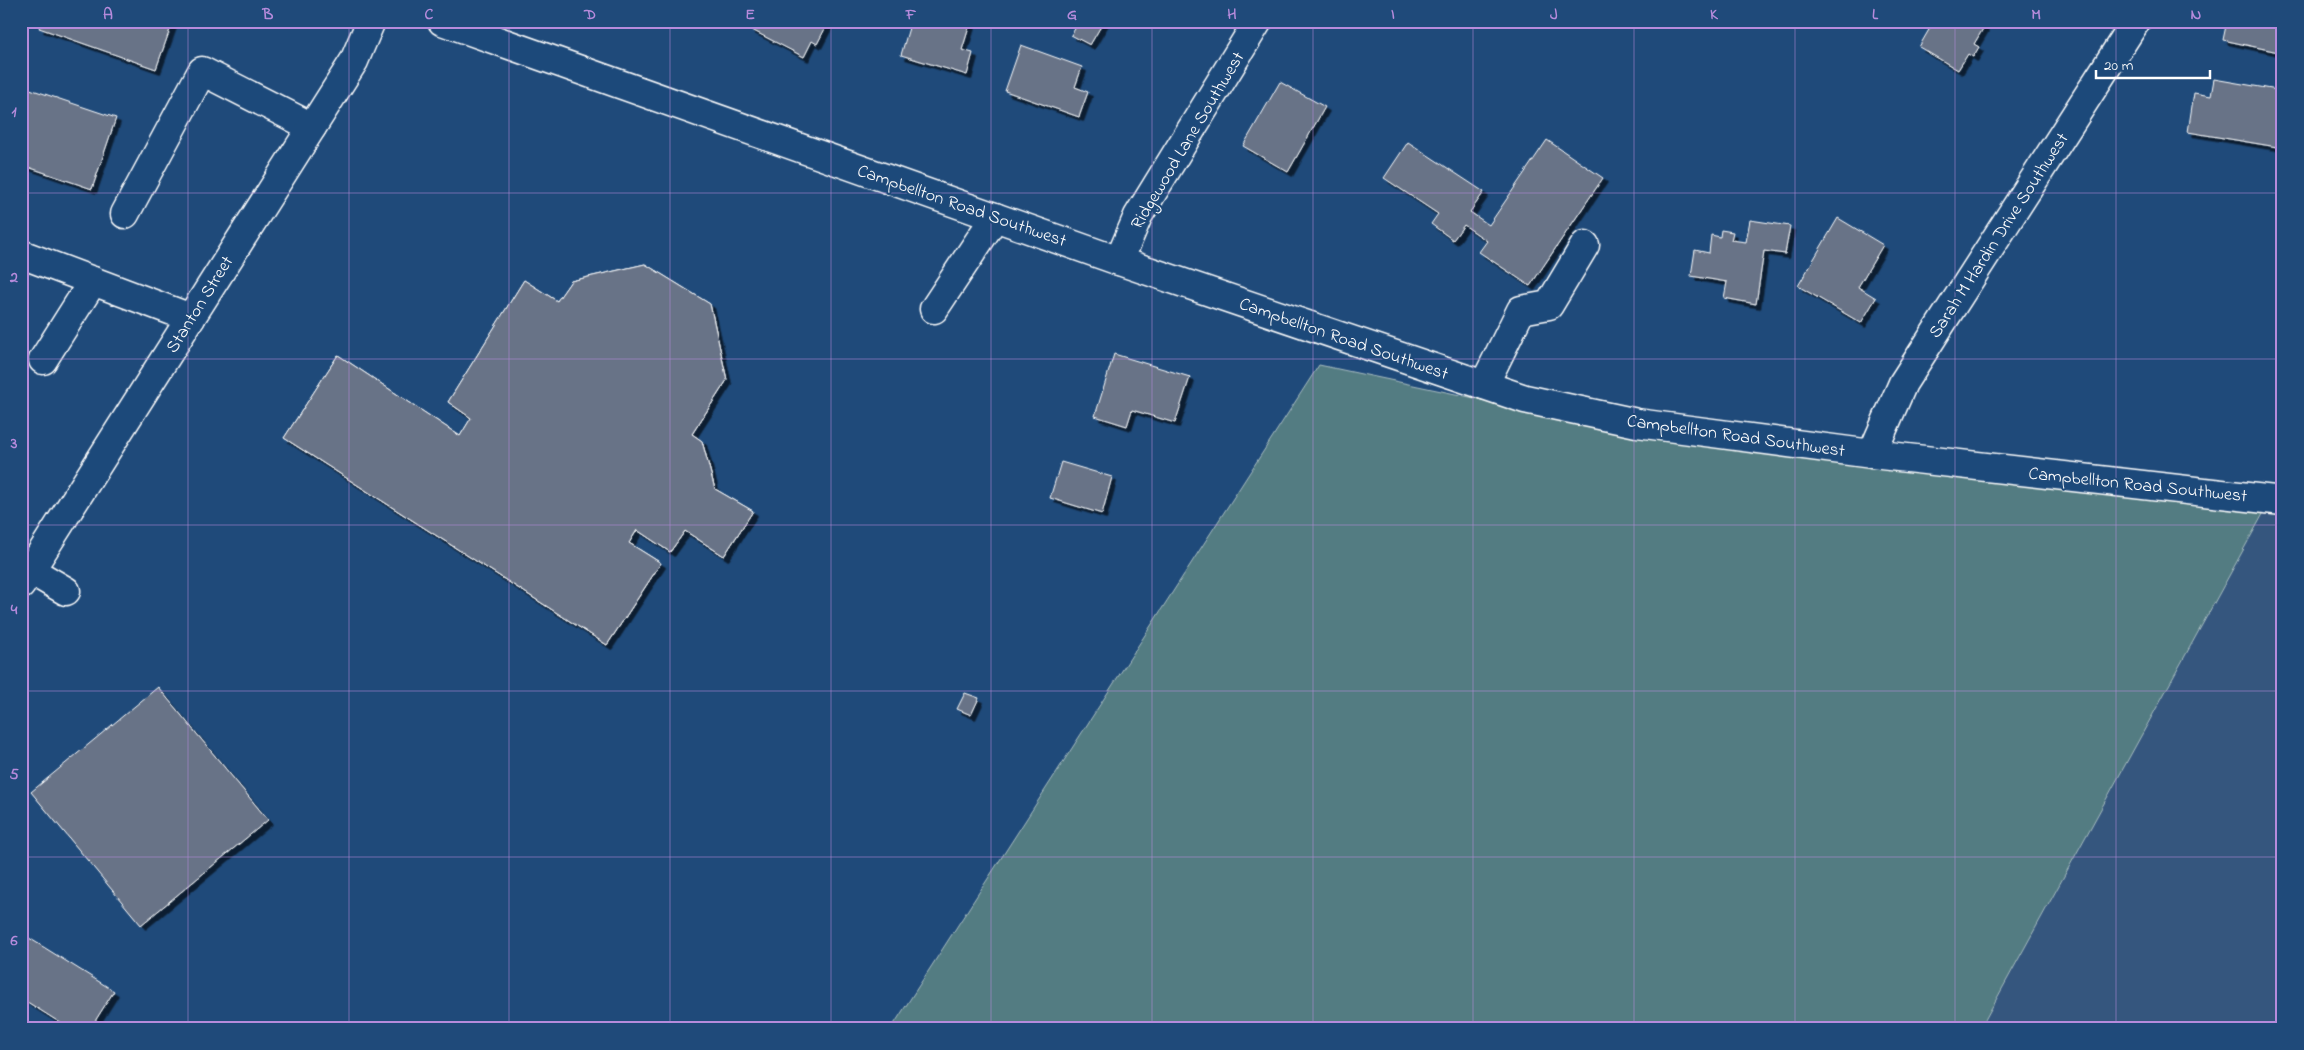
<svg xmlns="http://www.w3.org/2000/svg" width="2304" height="1050" font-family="'Indie Flower',sans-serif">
<defs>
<filter id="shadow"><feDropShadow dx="4.5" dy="4.5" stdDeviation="0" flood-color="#0009"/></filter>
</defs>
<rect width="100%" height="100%" fill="#1f4a7a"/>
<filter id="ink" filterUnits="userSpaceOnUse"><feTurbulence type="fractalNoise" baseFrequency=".02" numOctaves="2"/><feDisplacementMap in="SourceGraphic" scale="10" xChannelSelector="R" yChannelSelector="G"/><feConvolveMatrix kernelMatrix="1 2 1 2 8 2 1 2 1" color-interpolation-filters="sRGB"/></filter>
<g filter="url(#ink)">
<!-- built -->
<path fill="#35567e" d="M2283,474V1029H1980L2274,494Z"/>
<!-- green -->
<path fill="#537b82" stroke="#a9bdc0" d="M1319,365L1606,426L2274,494L1980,1029H891Z"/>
<!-- building -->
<g fill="#687387" stroke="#fff" fill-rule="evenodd" filter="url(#shadow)">
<path d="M42,21H173L156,69L39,28Z"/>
<path d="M754,21H829L817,44L812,41L804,57L750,29Z"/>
<path d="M911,21H960L970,24L962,50L973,53L967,75L901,55Z"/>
<path d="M1080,21H1104L1090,45L1071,35Z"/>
<path d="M1934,21H1977L1984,27L1974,44L1979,47L1973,57L1968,54L1958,70L1919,47Z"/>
<path d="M2227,21H2283V53L2223,40Z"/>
<path d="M1021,45L1082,67L1075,87L1088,92L1079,117L1005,91Z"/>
<path d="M2214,79L2283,91V148L2188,132L2194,93L2211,96Z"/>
<path d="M1280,82L1325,107L1288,172L1243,146Z"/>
<path d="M21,86L116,118L92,189L25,166L21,177Z"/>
<path d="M1547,140L1603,178L1530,286L1479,252L1487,241L1464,225L1453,240L1431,224L1438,214L1384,178L1408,142L1484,192L1470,212L1489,225Z"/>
<path d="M1838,218L1883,245L1858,287L1876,298L1861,323L1798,286Z"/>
<path d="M1750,220L1790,226L1785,254L1764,251L1756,304L1724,298L1727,282L1691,276L1695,250L1709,253L1711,235L1720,237L1721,230L1733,232L1731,240L1746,242Z"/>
<path d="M645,264L710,304L727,380L692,434L702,441L715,489L753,511L724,556L685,531L670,552L637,530L629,543L661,563L607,645L284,438L338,355L460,436L471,418L448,402L524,280L557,301L571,281ZM485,428L586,493L575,510L474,446Z"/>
<path d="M645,264L710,304L727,380L692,434L702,441L715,489L753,511L724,556L685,531L670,552L637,530L629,543L661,563L607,645L284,438L338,355L460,436L471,418L448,402L524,280L557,301L571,281Z"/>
<path d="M1114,354L1190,377L1175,423L1132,410L1127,426L1095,416Z"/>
<path d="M1061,462L1112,477L1102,514L1050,498Z"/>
<path d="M158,687L268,820L141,925L31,792Z"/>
<path d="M965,693L979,698L971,715L957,709Z"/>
<path d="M21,933L114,991L90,1029H70L21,998Z"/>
</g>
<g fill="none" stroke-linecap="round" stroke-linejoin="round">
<!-- minor casing -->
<g stroke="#fff" stroke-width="31">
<g id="minor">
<path d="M125,214L202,71L312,127"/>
<path d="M21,254L191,318"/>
<path d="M1119,261L1138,216L1258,21"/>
<path d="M934,309L995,217"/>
<path d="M43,360L93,281"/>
<path d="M1484,385L1521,310L1549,305L1585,245"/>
<path d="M1872,454L1903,383L2136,21"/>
<path d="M30,570L66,591"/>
<path d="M21,585L354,61L371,21"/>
</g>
</g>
<!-- major casing -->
<g stroke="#fff" stroke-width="31">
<path id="major" d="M442,21L1119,261L1525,399L1637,423L1872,454L2283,501"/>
</g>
<!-- minor -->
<use href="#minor" stroke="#1f4a7a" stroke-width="28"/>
<!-- major -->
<use href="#major" stroke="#1f4a7a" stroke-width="28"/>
</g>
</g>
<!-- grid -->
<path fill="none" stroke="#b68bdc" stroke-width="1" stroke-opacity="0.55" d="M188,21V1029M349,21V1029M509,21V1029M670,21V1029M831,21V1029M991,21V1029M1152,21V1029M1313,21V1029M1473,21V1029M1634,21V1029M1795,21V1029M1955,21V1029M2116,21V1029M21,193H2283M21,359H2283M21,525H2283M21,691H2283M21,857H2283"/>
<g text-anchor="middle" stroke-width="4" stroke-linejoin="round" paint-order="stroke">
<!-- street labels -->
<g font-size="18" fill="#fff" stroke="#1f4a7a">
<text transform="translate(1187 140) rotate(-59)" y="6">Ridgewood Lane Southwest</text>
<text transform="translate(962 205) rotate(19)" y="6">Campbellton Road Southwest</text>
<text transform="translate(1998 235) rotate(-57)" y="6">Sarah M Hardin Drive Southwest</text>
<text transform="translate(199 304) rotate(-58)" y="6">Stanton Street</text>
<text transform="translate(1344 338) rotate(19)" y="6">Campbellton Road Southwest</text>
<text transform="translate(1736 435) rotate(8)" y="6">Campbellton Road Southwest</text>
<text transform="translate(2138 484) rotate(6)" y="6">Campbellton Road Southwest</text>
</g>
</g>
<!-- margin -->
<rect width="2304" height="1050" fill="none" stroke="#1f4a7a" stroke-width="55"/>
<!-- scale -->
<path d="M2096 70v8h114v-8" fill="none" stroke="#ffffff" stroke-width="2.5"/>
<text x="2104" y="70" font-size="15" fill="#ffffff" stroke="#1f4a7a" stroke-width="4" paint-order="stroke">20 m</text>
<rect x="28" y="28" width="2248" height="994" fill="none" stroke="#b68bdc" stroke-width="2"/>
<g font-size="16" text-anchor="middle" font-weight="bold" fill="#b68bdc">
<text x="108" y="19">A</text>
<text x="268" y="19">B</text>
<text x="429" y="19">C</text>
<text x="590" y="19">D</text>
<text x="750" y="19">E</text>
<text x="911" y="19">F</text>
<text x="1072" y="19">G</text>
<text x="1232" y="19">H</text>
<text x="1393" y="19">I</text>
<text x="1554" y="19">J</text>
<text x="1714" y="19">K</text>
<text x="1875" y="19">L</text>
<text x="2036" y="19">M</text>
<text x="2196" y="19">N</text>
<text x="14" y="116">1</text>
<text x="14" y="282">2</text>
<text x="14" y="448">3</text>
<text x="14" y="614">4</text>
<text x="14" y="779">5</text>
<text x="14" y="945">6</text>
</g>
</svg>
